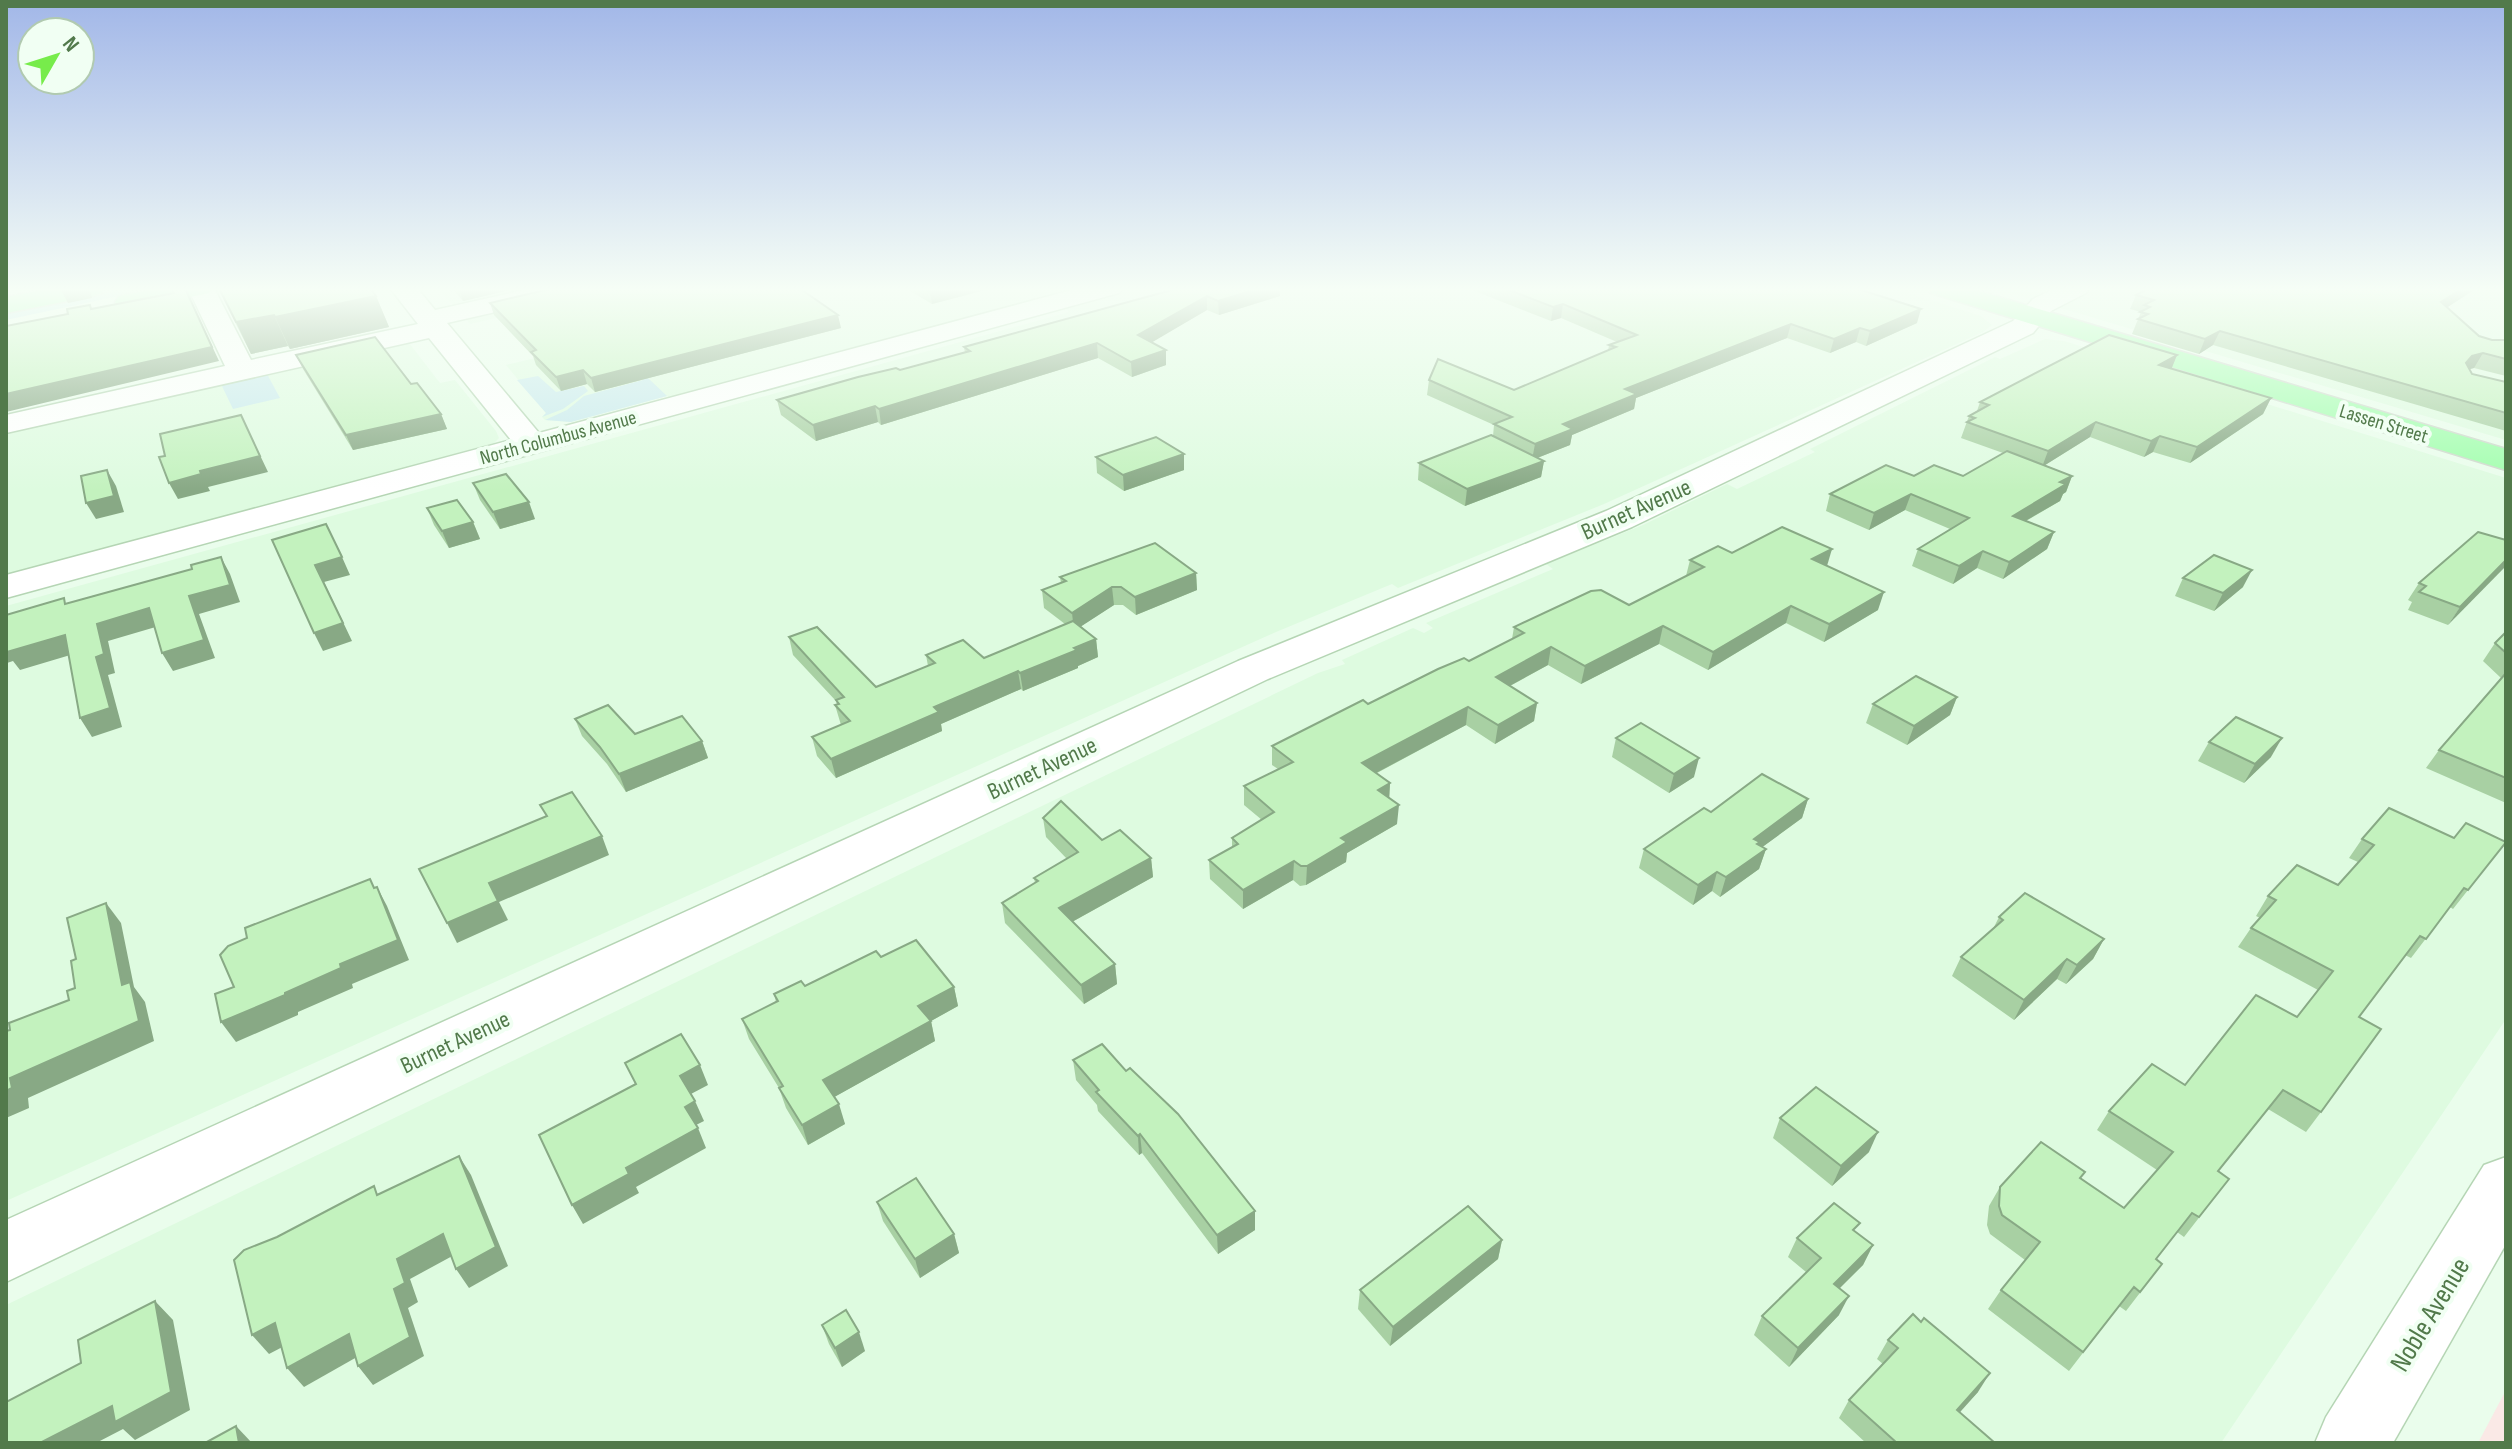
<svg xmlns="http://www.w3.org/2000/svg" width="2512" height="1449" font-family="'Sofia Sans Condensed',sans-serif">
<rect width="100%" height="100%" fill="#eafdec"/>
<!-- residential -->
<g fill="#defbe0">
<path d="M438,288H1067L1035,297L1040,300L865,345L671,399L667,396L571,422L545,420L542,417L546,413L506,365L607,341L566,302L470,324Z"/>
<path d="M1139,288H1892L1981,316L1992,325L1983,332L1604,504L1398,588L1392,584L1276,632L6,1201V606L1069,312L1065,308Z"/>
<path d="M1993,288H2506V440Z"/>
<path d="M406,339L440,383L455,380L496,431L499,438L494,443L6,577V428Z"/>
<path d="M2045,339L2064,341L2506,478V1019L2221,1443H6V1305L1318,673L1345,664L1342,660L1413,628L1424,633L1433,628L1426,623L1553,569L1546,564L1643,525L1727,484L1737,489L1815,452L1810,449L1995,357L2000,359Z"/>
</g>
<!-- education -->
<path fill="#fae9e6" d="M2506,1390V1443H2478Z"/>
<!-- green -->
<g fill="#c7e9ed">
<path d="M115,288H156L6,320V309Z"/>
<path d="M632,363L667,396L571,422L545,420L567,410L584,396L643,380Z"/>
<path d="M267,374L280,398L233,409L221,384Z"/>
<path d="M538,376L556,392L584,386L588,391L563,409L542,417L546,413L517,380Z"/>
</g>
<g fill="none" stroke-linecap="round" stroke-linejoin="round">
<!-- minor casing -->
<g stroke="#b5d5b4" stroke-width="3">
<g id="minor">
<path d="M188,288H214L251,360L418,324L390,288H417L435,310L533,288H584L580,293L447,323L539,433L1079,288H1123L1119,293L6,598V575L511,440L429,338L6,433V415L225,366Z"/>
<path d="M2056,288H2090L2086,293L2051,311L2033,333L1632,527L1268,679L6,1282V1220L1238,661L1606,511L2013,321L2033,299Z"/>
<path d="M2506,1157V1244L2393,1443H2315L2326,1417L2484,1165Z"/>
</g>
</g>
<!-- major casing -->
<g stroke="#cfdacd" stroke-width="3">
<g id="major">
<path d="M51,288H106L102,293L93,296L6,313V297Z"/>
<path d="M158,288H213L209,293L128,310L119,308L115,302L119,296Z"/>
<path d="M1927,288H1969L2506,449V470L1931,293Z"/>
</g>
</g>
<!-- minor -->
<use href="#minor" fill="#fff" fill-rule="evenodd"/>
<!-- major -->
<use href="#major" fill="#a1fead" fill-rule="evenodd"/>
</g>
<!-- wall -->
<g fill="#a8d0a3">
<path d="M218,288H370L376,296L389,327L290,349L288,346L251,354Z"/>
<path d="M448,288H518L463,301L454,291L451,292Z"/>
<path d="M905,288H993L932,304Z"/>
<path d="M1179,288H1280V296L1219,315L1207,310L1151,342L1166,365L1132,377L1098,358L881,425L878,422L816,441L781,415L777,400L900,370L965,353L964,347Z"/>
<path d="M1467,288H1855L1917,323L1866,346L1856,342L1830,353L1787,338L1636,398L1634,409L1572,435L1570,445L1537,458L1544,461L1541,477L1465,506L1418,480L1419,463L1493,436L1494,425L1427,395L1429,380L1514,390L1608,351L1609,345L1617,342L1561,318L1551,321Z"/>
<path d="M2149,288H2477L2447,307L2479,336L2492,340H2506V376L2474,368L2469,369L2472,374L2506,382V431L2213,345L2199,354L2132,334L2141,312L2130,309L2136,295Z"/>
<path d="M490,303L841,328L595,392L587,384L561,391L536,365L533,356L494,315Z"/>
<path d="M296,355L411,384L441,414L447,429L353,450L303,369Z"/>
<path d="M2177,355L2171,369L2271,398L2263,414L2190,463L2153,452L2144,457L2090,437L2045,465L2072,476L2066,492L2063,494L2060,501L2026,521L2054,532L2047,549L2003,579L1977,568L1953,584L1912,566L1918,549L1950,529L1905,510L1869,530L1826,511L1830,494L1914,476H1963L2003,453L1961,438L1969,416L1977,411L1980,402Z"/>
<path d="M1096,457L1184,470L1124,491L1097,473Z"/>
<path d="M473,483L535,519L500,529L480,500Z"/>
<path d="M427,508L473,522L480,539L449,548L434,525Z"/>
<path d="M2506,540L2448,625L2408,610L2412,602L2408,600L2419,583Z"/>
<path d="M1732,553L1827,566L1878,610L1824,642L1786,623L1708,670L1659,644L1581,684L1548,665L1510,686L1537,703L1534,721L1495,744L1466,725L1377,773L1390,783L1389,798L1397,824L1347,853L1346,862L1306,885L1300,886L1293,880L1243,909L1210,879L1209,860L1232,847V838L1262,820L1244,805V786L1278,769L1272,765V746L1368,704L1469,661L1512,639L1514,627L1629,605L1686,576L1690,560Z"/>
<path d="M1196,573L1197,590L1136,615L1123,605H1114L1081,626L1096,639L1098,657L1078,666V668L1023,691L1021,689L941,724L942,731L836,778L817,756L812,737L841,725L835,705H837L836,701L793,655L789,637L876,687L928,666L926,655L984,658L1065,624L1044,608L1042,590L1061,583L1060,577Z"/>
<path d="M2183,578L2243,587L2214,611L2175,596Z"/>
<path d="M2506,632V803L2426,768L2439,750L2501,678L2483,661L2495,643Z"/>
<path d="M1957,697L1950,715L1907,745L1866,723L1873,704Z"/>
<path d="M575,719L635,734L702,741L708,758L626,792L607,764L582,736Z"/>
<path d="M1616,738L1694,777L1669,793L1612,757Z"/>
<path d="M2209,742L2271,757L2244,783L2198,761Z"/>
<path d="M1808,799L1802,818L1762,847L1766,849L1759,869L1720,897L1712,891L1693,905L1639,868L1644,849L1711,812Z"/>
<path d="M1043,818L1151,858L1153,877L1072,922L1115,964L1117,984L1084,1004L1005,923L1002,903L1035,883L1034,878L1067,859L1046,837Z"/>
<path d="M2454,838L2506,842L2453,909L2450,907L2411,958L2405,955L2359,1017L2321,1112L2306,1132L2268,1109L2218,1171L2229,1179L2184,1237L2177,1232L2156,1260L2162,1264L2126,1311L2119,1306L2069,1371L1988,1309L2001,1290L2025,1260L1990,1234L1987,1225L1989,1206L2000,1187L2081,1179L2124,1208L2157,1170L2097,1130L2109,1111L2185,1085L2297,1017L2318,990L2238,947L2251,928L2260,918L2256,916L2268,896L2338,885L2358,862L2349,858L2362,839Z"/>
<path d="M1999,917L2104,939L2093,959L2066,984L2057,979L2014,1020L1952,976L1961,957L1993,929Z"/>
<path d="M881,957L954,987L958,1006L931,1021L935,1041L834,1097L845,1124L808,1145L786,1108L779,1088L749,1039L742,1019L776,1002L774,994L805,986Z"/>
<path d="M1073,1060L1255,1211V1230L1218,1254L1142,1153L1139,1155L1098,1111L1097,1105L1076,1080Z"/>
<path d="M1780,1118L1869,1152L1832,1186L1773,1138Z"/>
<path d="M877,1202L954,1234L959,1253L920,1278L883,1221Z"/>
<path d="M1856,1232L1873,1245L1863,1265L1839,1288V1315L1789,1367L1754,1335L1762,1316L1806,1272L1788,1257L1797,1238Z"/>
<path d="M1502,1240L1498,1259L1390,1346L1358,1309L1360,1290Z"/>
<path d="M822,1325L865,1351L842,1367L829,1344Z"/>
<path d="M1888,1340L1978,1392L1959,1412L1995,1443H1866L1839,1418L1849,1400L1883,1364L1877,1359Z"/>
</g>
<!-- shaded-wall -->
<g fill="#88a985">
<path d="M60,288H89L92,298L68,303Z"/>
<path d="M185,288L219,361L6,412V394Z"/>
<path d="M459,288H518L463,301Z"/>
<path d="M941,288H993L932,304L930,291Z"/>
<path d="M1261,288H1280V296L1219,315L1218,301Z"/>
<path d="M2463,288H2477L2434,316L2441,302Z"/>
<path d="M376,296L389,327L290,349L275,317Z"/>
<path d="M1207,296V310L1139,350L1138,335Z"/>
<path d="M1563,304L1561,318L1551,321L1553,307Z"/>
<path d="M1921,309L1917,323L1866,346L1870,331Z"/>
<path d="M274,315L288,346L251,354L236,322Z"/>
<path d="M838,315L841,328L595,392L591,378Z"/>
<path d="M1791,324L1787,338L1636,398L1634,409L1572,435L1570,445L1532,460L1535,444L1563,424L1625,389Z"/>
<path d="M1860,328L1856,342L1830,353L1834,339Z"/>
<path d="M2220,331L2213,345L2199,354L2205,339Z"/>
<path d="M1097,343L1098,358L881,425L879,409Z"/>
<path d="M1166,350V365L1132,377L1131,362Z"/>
<path d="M2483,353L2474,368L2463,371L2466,363L2472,356Z"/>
<path d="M2177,355L2171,370L2159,365Z"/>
<path d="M583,370L587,384L561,391L556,377Z"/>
<path d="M2271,398L2263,414L2190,463L2197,447Z"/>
<path d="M875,406L878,422L816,441L813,425Z"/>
<path d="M441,414L447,429L353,450L346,435Z"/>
<path d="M241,415L268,472L208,487L210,491L178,499L169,483L200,471Z"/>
<path d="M2096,422L2090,437L2042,467L2048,451Z"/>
<path d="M2160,436L2153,452L2144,457L2151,441Z"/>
<path d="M1184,454V470L1124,491L1123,475Z"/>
<path d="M1544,461L1541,477L1465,506L1467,489Z"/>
<path d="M107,470L116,486L124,512L96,519L86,503Z"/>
<path d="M2072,476L2066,492L2063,494L2060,501L2006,532L2013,516L2060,482Z"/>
<path d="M1911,494L1905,510L1869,530L1874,513Z"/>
<path d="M529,502L535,519L500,529L493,512Z"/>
<path d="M473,522L480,539L449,548L442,531Z"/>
<path d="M2054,532L2047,549L2003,579L2009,562Z"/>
<path d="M1832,549L1827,566L1812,559Z"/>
<path d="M1983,551L1977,568L1953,584L1959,566Z"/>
<path d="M221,557L230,574L240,602L199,614L215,658L173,671L162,653L189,596Z"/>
<path d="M342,557L350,575L324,582L352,641L323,651L314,633L315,565Z"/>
<path d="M2506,560V566L2448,625L2460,607Z"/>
<path d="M2252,570L2243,587L2214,611L2223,593Z"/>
<path d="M1196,573L1197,590L1136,615L1135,597Z"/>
<path d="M1112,587L1114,605L1074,631L1072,613Z"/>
<path d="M1884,592L1878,610L1824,642L1829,624Z"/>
<path d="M1791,606L1786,623L1708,670L1713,652Z"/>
<path d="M149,608L159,626L108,641L115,673L108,675L122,727L92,737L80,718L96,657L97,624Z"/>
<path d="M1663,626L1659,644L1581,684L1585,666Z"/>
<path d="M65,635L77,653L20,670L13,661L7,663L6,660V642Z"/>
<path d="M1096,639L1098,657L1078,666V668L1023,691L1020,673Z"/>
<path d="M1551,647L1548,665L1493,695L1496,677Z"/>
<path d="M1018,671L1021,689L941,724L942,731L836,778L831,759L934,707Z"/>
<path d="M1957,697L1950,715L1907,745L1914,726Z"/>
<path d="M1537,703L1534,721L1495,744L1498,725Z"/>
<path d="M1468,707L1466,725L1361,781L1362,763Z"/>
<path d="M2282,738L2271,757L2244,783L2255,764Z"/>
<path d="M702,741L708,758L626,792L619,774Z"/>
<path d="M1699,758L1694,777L1669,793L1674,774Z"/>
<path d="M1390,783L1389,802L1378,790Z"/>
<path d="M1808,799L1802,818L1757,851L1766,849L1759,869L1720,897L1726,877L1754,839Z"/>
<path d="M1399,805L1397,824L1347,853L1346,862L1306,885L1307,866L1341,838Z"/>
<path d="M602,836L609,855L499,902L508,920L457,943L447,923L489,883Z"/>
<path d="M1151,858L1153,877L1061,928L1059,908Z"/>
<path d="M1294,861L1293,880L1243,909V890Z"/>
<path d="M1717,872L1712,891L1693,905L1698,885Z"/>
<path d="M377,887L387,906L409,960L352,984L353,988L298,1012V1015L236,1042L221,1022L285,993L340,964Z"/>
<path d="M106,903L121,923L134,987L145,1002L154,1041L28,1098L29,1108L6,1118V1091L10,1078L122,985Z"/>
<path d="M2104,939L2093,959L2066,984L2077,965Z"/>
<path d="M2067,959L2057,979L2014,1020L2024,1000Z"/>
<path d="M1115,964L1117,984L1084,1004L1081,985Z"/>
<path d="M954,987L958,1006L931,1021L935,1041L829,1100L823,1080L918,1006Z"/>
<path d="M700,1065L708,1085L689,1095L680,1076Z"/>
<path d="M695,1101L704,1121L694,1126L685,1107Z"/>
<path d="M839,1104L845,1124L808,1145L802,1125Z"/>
<path d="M698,1128L706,1148L636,1187L639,1193L583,1224L572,1205L626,1168Z"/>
<path d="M1878,1132L1869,1152L1832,1186L1841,1166Z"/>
<path d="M1140,1134L1142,1153L1139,1155L1138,1136Z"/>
<path d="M459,1156L471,1175L508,1266L469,1288L456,1269Z"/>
<path d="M1255,1211V1230L1218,1254L1217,1235Z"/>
<path d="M443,1234L456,1254L410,1279L418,1302L408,1308L424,1356L373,1385L358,1366L394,1289L397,1259Z"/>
<path d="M954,1234L959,1253L920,1278L915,1259Z"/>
<path d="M1502,1240L1498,1259L1390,1346L1393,1327Z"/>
<path d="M1873,1245L1863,1265L1825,1303L1834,1284Z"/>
<path d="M1849,1296L1839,1315L1789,1367L1798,1348Z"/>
<path d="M155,1301L173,1320L190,1410L135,1440L123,1429L96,1443H40Z"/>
<path d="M275,1323L292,1342L269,1354L252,1335Z"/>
<path d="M859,1332L865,1351L842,1367L835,1348Z"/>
<path d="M349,1334L364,1353L304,1387L287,1368Z"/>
<path d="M1990,1373L1978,1392L1945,1429L1957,1410Z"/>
<path d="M236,1426L252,1443H239Z"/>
</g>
<!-- building -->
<g fill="#c3f2be" stroke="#88a985" stroke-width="2">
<path d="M177,288H185L212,347L6,394V326L68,314L67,309L90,305L91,309L174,293L172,289Z"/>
<path d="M219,288H370L376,296L275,317L274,315L236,322Z"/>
<path d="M554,288H799L838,315L591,378L583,370L556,377L531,352L536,350L490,303Z"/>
<path d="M925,288H941L930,291Z"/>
<path d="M1179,288H1261L1218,301L1207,296L1138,335L1166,350L1131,362L1097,343L879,409L875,406L813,425L777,400L858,377L896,368L900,370L970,351L964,347Z"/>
<path d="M1504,288H1855L1921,309L1870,331L1860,328L1834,339L1791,324L1625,389L1637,394L1563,424L1573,429L1535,444L1494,424L1512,417L1429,380L1438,359L1514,390L1616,347L1609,345L1637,335L1563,304L1553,307Z"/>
<path d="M2149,288H2463L2441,302L2479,336L2492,340H2506V359L2483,353L2472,356L2466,363L2472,374L2506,382V413L2220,331L2205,339L2138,319L2148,314L2140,312L2150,307L2144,305L2154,300L2136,295Z"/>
<path d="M2109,335L2177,355L2159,365L2271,398L2197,447L2160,436L2151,441L2096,422L2048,451L1967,422L1975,418L1969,416L1989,405L1980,402Z"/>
<path d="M375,337L411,384L417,383L441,414L346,435L296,355Z"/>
<path d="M241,415L260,456L200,471L201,474L169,483L159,457L165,456L160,434Z"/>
<path d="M1491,435L1544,461L1467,489L1419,463Z"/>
<path d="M1156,437L1184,454L1123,475L1096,457Z"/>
<path d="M2007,451L2072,476L2060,482L2066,484L2013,516L2054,532L2009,562L1983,551L1959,566L1918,549L1969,518L1911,494L1874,513L1830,494L1886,465L1914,476L1934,465L1963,476Z"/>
<path d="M107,470L114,496L86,503L81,476Z"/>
<path d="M506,474L529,502L493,512L473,483Z"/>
<path d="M457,500L473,522L442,531L427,508Z"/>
<path d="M326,524L342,557L315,565L343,623L314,633L272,540Z"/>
<path d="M1782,527L1832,549L1812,559L1884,592L1829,624L1791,606L1713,652L1663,626L1585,666L1551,647L1496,677L1537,703L1498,725L1468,707L1362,763L1390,783L1378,790L1399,805L1341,838L1347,842L1307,866H1301L1294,861L1243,890L1209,860L1238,844L1232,838L1274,812L1244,786L1293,762L1272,746L1363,700L1368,704L1438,669L1464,658L1469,661L1524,633L1514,627L1591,591L1601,590L1629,605L1704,567L1690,560L1718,546L1732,553Z"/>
<path d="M2478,532L2506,540V560L2460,607L2419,592L2426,586L2419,583Z"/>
<path d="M1155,543L1196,573L1135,597L1121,587H1112L1072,613L1042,590L1066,581L1060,577Z"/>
<path d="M2214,555L2252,570L2223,593L2183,578Z"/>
<path d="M221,557L230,585L189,596L204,640L162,653L149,608L97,624L104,654L96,657L110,708L80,718L65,635L7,652L6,615L64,598L65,604L192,569L191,565Z"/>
<path d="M1073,621L1096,639L1074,648L1077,650L1020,673L1018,671L934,707L939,712L831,759L812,737L850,721L835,705L839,704L836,700L844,697L789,637L817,627L876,687L935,663L926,655L963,640L984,658Z"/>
<path d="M2506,632V653L2495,643Z"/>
<path d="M2506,673V778L2439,750Z"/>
<path d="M1916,676L1957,697L1914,726L1873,704Z"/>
<path d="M608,705L635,734L682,716L702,741L619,774L600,747L575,719Z"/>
<path d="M2236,717L2282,738L2255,764L2209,742Z"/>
<path d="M1641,723L1699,758L1674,774L1616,738Z"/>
<path d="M1762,774L1808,799L1754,839L1760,842L1757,844L1766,849L1726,877L1717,872L1698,885L1644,849L1704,808L1711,812Z"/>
<path d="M572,792L602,836L489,883L498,901L447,923L419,869L547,816L540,805Z"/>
<path d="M1061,801L1102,840L1120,830L1151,858L1059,908L1115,964L1081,985L1002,903L1038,881L1034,878L1078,852L1043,818Z"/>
<path d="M2389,808L2454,838L2466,823L2506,842L2468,890L2464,888L2426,939L2420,936L2359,1017L2381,1029L2321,1112L2283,1090L2218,1171L2229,1179L2199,1217L2192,1213L2156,1259L2162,1264L2140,1292L2134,1287L2083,1352L2001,1290L2040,1242L2002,1215L1999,1206L2000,1187L2041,1142L2085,1172L2080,1178L2124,1208L2173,1152L2109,1111L2152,1064L2185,1085L2256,995L2297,1017L2333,971L2251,928L2276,900L2268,896L2297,865L2338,885L2374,845L2362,839Z"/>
<path d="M370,879L374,888L377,887L398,940L340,964L341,968L285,993V995L221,1022L215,994L234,987L220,955L228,946L247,938L245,928Z"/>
<path d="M2025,893L2104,939L2077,965L2067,959L2024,1000L1961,957L2003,920L1999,917Z"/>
<path d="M106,903L122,985L130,982L139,1021L10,1078L12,1088L6,1091V1031L10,1030L9,1023L69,1000L67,991L75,988L71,961L76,959L67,918Z"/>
<path d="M916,940L954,987L918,1006L931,1021L823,1080L839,1104L802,1125L779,1088L783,1086L742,1019L778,1001L774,994L801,981L805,986L876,951L881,957Z"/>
<path d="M681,1034L700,1065L680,1076L695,1101L685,1107L698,1128L626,1168L629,1174L572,1205L539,1135L636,1084L625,1063Z"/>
<path d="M1102,1044L1126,1071L1130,1068L1178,1114L1255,1211L1217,1235L1140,1134L1138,1136L1096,1092L1099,1090L1073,1060Z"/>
<path d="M1816,1087L1878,1132L1841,1166L1780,1118Z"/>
<path d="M459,1156L496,1247L456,1269L443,1234L397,1259L405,1283L394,1289L410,1337L358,1366L349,1334L287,1368L275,1323L252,1335L234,1260L244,1250L277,1237L374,1186L377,1195Z"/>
<path d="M916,1178L954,1234L915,1259L877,1202Z"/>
<path d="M1834,1203L1860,1223L1853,1230L1873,1245L1834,1284L1849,1296L1798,1348L1762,1316L1821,1258L1797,1238Z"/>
<path d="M1468,1206L1502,1240L1393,1327L1360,1290Z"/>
<path d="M155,1301L171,1392L115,1422L112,1406L40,1443H6V1402L81,1363L78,1340Z"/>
<path d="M846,1310L859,1332L835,1348L822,1325Z"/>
<path d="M1913,1314L1921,1322L1924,1318L1990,1373L1957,1410L1995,1443H1897L1849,1400L1898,1348L1888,1340Z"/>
<path d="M236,1426L239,1443H205Z"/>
</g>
<!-- sky -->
<linearGradient id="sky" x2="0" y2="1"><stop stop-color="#a2b7e8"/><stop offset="0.59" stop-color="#f6fef6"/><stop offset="1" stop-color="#f6fef6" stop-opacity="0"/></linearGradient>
<rect width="2512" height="491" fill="url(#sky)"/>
<g text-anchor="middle" stroke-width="8" stroke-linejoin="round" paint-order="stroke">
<!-- far-street labels -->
<g font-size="20" fill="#527a4b" stroke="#f1fff3">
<text transform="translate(2384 423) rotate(17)" y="7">Lassen Street</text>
<text transform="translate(558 437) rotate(-15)" y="7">North Columbus Avenue</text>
</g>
<!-- street labels -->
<g font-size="24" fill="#527a4b" stroke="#f1fff3">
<text transform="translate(1636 509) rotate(-24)" y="8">Burnet Avenue</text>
<text transform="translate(1042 768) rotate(-25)" y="8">Burnet Avenue</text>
<text transform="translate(455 1042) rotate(-25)" y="8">Burnet Avenue</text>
</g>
<!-- near-street labels -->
<g font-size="28" fill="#527a4b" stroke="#f1fff3">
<text transform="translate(2429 1314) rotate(-59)" y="10">Noble Avenue</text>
</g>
</g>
<!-- border -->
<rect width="2512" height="1449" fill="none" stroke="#527a4b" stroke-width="16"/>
<!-- north arrow -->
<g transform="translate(56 56) rotate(51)"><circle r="38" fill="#f1fff3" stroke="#b1cab0" stroke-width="2"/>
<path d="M0-6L14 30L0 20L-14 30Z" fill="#77ec4b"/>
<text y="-12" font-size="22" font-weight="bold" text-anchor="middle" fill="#527a4b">N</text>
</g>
</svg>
